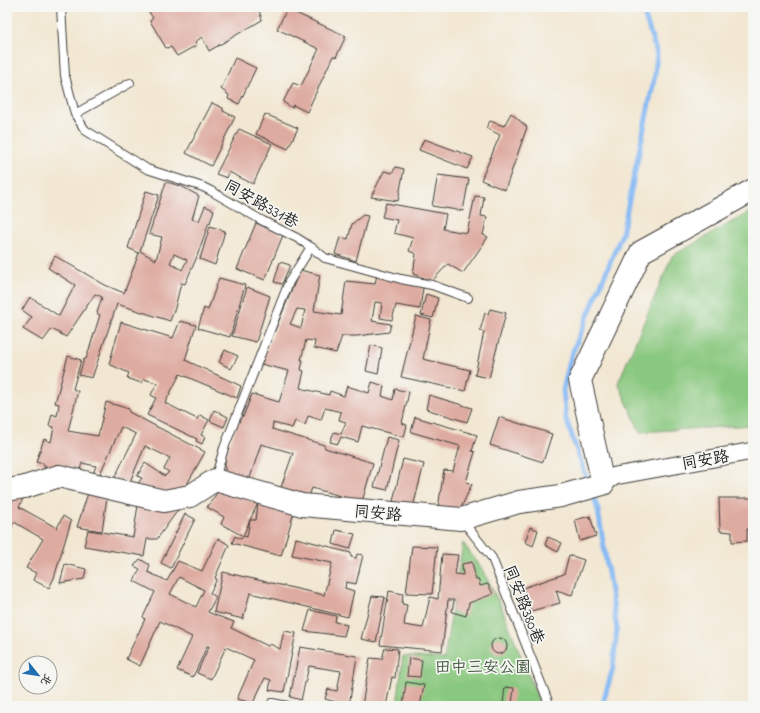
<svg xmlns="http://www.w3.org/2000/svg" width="760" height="713" font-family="'Indie Flower','LXGW WenKai TC',sans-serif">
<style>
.green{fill:#89c87f;stroke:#52724e}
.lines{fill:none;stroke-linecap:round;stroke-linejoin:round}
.stream{stroke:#86baf4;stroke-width:5}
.building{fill:#deaba0;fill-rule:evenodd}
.lane-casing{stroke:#3c3a37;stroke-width:10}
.street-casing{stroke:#3c3a37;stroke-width:19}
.secondary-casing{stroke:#3c3a37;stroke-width:24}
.lane{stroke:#fff;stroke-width:8}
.street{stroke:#fff;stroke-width:17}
.secondary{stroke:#fff;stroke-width:22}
.labels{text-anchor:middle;stroke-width:3.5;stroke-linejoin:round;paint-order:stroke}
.street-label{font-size:16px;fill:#1c1c1c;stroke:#f6f6f2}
.park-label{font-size:16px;fill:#42583f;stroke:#f6f6f2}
</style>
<rect width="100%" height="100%" fill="#f6f6f2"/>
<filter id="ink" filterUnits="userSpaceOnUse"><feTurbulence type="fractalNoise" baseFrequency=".025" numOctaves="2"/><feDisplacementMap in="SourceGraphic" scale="8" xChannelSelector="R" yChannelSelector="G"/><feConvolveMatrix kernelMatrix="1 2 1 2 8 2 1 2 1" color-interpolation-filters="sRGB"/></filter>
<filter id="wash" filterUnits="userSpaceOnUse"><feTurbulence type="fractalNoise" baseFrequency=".012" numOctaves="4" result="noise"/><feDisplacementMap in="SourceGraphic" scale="16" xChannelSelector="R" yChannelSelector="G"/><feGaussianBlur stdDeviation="0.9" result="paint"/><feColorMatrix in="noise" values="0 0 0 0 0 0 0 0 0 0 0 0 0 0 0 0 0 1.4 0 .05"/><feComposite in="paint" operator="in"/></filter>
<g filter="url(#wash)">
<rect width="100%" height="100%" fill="#f2e7d2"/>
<path class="green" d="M753,210V425L640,432L618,383L672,256Z
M463,543L481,567L501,606L541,706H397L403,656L444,659Z"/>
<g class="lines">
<path class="stream" d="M588,482L566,419L563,390L571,356L622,234L655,75L657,54L642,7
M592,492L598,510L617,629L613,668L602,706"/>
</g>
<g id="blocks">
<path class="building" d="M150,7H258L262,20L209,51L202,37L195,42L197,45L177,56L171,47L166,48L150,21L153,18L147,9Z
M287,9L346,36L336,57L333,56L307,112L293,105L292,108L283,102L293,83L301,86L319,49L277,29Z
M235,58L256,68L239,104L228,99L229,95L221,89Z
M212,103L223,108V111L235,117L211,166L186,153Z
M511,113L527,127L505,190L481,180L500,135L486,128L490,121L504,126Z
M265,114L298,128L288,149L256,134Z
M239,129L272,144L253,184L229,172L227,178L216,174Z
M424,139L473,157L467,169L419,150Z
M396,167L404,169L398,201L371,197L384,171L392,173Z
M438,175L469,179L463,211L432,206Z
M166,182L181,186L199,196L192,219L199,221L205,206L214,210L210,223L209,222L196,259L185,284L181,283L175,308L170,321L117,304L92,378L79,375L84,359H86L100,315L97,313L102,297L95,294L66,337L52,329L43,341L23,329L32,317L22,310L30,297L59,316L75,285L48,268L55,256L105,285L124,293L139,253L128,248L146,191L159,195L140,251L156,260L162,237L149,234ZM174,254L187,260L182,270L170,263Z
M475,196L484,197L481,216L487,217L483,235L488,237L463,273L448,264L432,281L413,274L416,254L409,251L413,238L394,233L397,220L382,217L386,203L446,214L443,229L467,233Z
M363,215L368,216L356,261L335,254L340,237L348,239L352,224Z
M256,223L283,235L265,280L237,269Z
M210,226L225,231L215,265L200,259Z
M280,262L290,265L282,284L274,282Z
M300,270L320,275L314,311L341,315L346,281L375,284L377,274L423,288L420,309L396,305L392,320L380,318L382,303L375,302L372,321L391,324L389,332L357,336H342L336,353L314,348L315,341L306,340L301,360H303L301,370L304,371L300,388L329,395L330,391L344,396L347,386L369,393L372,382L384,386L382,396L393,400L395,389L409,392L402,423L407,425L404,437L362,426L358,442L341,437L338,444L330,442L334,432L341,434L346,422L339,420L341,412L325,408L321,420L308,416L305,425L295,421L292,428L273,423L272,429L324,445L325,448L373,463L362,502L312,488L308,499L280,490L293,453L261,444L248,484L225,472V457L241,415L243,417L252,394L279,402L289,371L261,364ZM297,309L305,310L301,328L290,324Z
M219,278L245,285L230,337L198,328L204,308L208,310Z
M247,287L270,296L256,342L232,336Z
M426,294L438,298L433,318L421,315Z
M490,309L506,313L489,378L475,375L484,332L480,331L485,313L488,314Z
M416,316L431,320L423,359L470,370L465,391L401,377Z
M180,321L196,325L185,360L241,386L237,398L180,374L165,403L197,419L200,415L209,420L201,435L205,437L202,444L196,441L197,439L147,415L156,398L151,395L157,383L144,379L141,383L127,378L129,373L109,364L121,322L173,338Z
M371,345L382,348L378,374L366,371Z
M225,350L238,356L231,369L219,362Z
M68,356L81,360L73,389L78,391L68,431L98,436L106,402L129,409V412L205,452L181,495L136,486L142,478L137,476L145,463L165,476L169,472L164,469L170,458L145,446L129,484L114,479L136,434L121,427L99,476L93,474L96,466L82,463L80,470L56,464L55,468L44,467V464L36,462L44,439L51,442L54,427L49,426L52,414L57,416L59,404L55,403Z
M429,395L472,408L467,422L426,409Z
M214,410L228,417L224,427L210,421Z
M415,417L477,435L472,451L475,452L466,482L472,484L460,510L438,508L444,470L453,471L460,446L411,432Z
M499,417L552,434L543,462L490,445Z
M387,437L399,440L387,490L374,487Z
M403,459L424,464L413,507L393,501Z
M90,487L108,491L102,531L77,527Z
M220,489L258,503L250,520H256L258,503L295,509L281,556L232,543L235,536L241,539L243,536L247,537L250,520L243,536L221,524L224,517L207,507Z
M26,493L19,507L57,528L63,516L71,521L54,578L49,588L33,580L36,573L26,568L43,539L14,522L7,534V504L11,496Z
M719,498H753V529H747V541L732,542V532L720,531Z
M139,499L178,510L157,539H147L144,556L84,546L88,530L133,537Z
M185,514L195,519L171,568L161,563Z
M590,516L596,536L580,541L575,520Z
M530,527L538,530L533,546L525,542Z
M336,530L355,534L350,549L333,544Z
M548,537L562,543L558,552L545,545Z
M218,538L229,545L215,578L217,579L210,593L216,597L208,612L215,615L234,622L231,628L268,646L270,644L280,649L284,631L296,633L284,692L269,690L271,680L265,678L253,703L237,699L254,660L226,647L211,679L197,673L209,646H207L193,677L177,670L192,637L160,621L140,666L126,659L145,619L143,617L155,592L134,581L140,569L134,566L140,559L150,565L148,572L167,581L178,561L202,571ZM179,577L204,590L196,607L170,594Z
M296,538L331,547L335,549L351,553V557L356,558L357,554L363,555L356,584L346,582L345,588L354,591L348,617L250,593L243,619L214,612L223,572L324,595L332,563L292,555Z
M412,546L437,547L432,594L406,593Z
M442,554L458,555L455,574L463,575L462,564L472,562L476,580H479L480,586L488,584L493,594L469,603L466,616L452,612L454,600H448L442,651L380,645L389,591L403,594L402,604L407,605L404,625L423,628L430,597L438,599Z
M569,555L584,560L572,595L556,590L560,603L531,611L523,588L564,574Z
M65,564L86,569L84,579L60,583Z
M372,596L385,597L376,642L361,639Z
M310,610L336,616L335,622L347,625L344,636L304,631Z
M491 646a8 8 0 1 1 16 0a8 8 0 1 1-16 0Z
M300,647L357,656L349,706H335L336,702L325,699L328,689L337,691L341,671L309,666L301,700L290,697Z
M385,648L398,649L395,678L392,677L386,706H362L370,658L382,659Z
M409,658L422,660L420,677L407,676Z
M406,682L424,685L420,706H403Z
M505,687L514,688L512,704L503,703Z"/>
</g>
</g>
<g filter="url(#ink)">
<use href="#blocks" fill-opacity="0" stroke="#3c3a37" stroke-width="1"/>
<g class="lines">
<g class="lane-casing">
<path id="lane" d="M61,7L65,76L75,114L85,130L147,169L203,187L211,191L263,221L297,238L311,247L289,282L224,448L215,479
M75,114L130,83
M311,247L325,258L401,279L432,285L468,298
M462,520L492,558L550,706
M272,703L288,706"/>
</g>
<g class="street-casing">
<path id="street" d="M603,484L615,476L753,451"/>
</g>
<g class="secondary-casing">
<path id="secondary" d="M7,490L25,487L59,476L164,501L190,496L215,480L302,505L461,519L519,502L561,496L603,484L580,380L641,252L753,190"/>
</g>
<use href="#lane" class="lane"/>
<use href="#street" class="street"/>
<use href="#secondary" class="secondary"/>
</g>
</g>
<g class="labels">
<g class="street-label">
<text transform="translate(262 203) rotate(29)" y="6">同安路331巷</text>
<text transform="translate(705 459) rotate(-10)" y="6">同安路</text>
<text transform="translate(378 512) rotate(5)" y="6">同安路</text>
<text transform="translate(525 604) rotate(68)" y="6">同安路380巷</text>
</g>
<g class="park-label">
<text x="483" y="672">田中三安公園</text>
</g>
</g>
<rect width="760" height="713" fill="none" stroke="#f6f6f2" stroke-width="24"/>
<g transform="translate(38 675) rotate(120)"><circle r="19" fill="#f6f6f2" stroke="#9f9f9c"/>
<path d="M0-3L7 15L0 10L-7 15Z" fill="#1f6fb2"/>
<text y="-6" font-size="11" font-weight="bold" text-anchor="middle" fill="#1c1c1c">北</text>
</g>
</svg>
